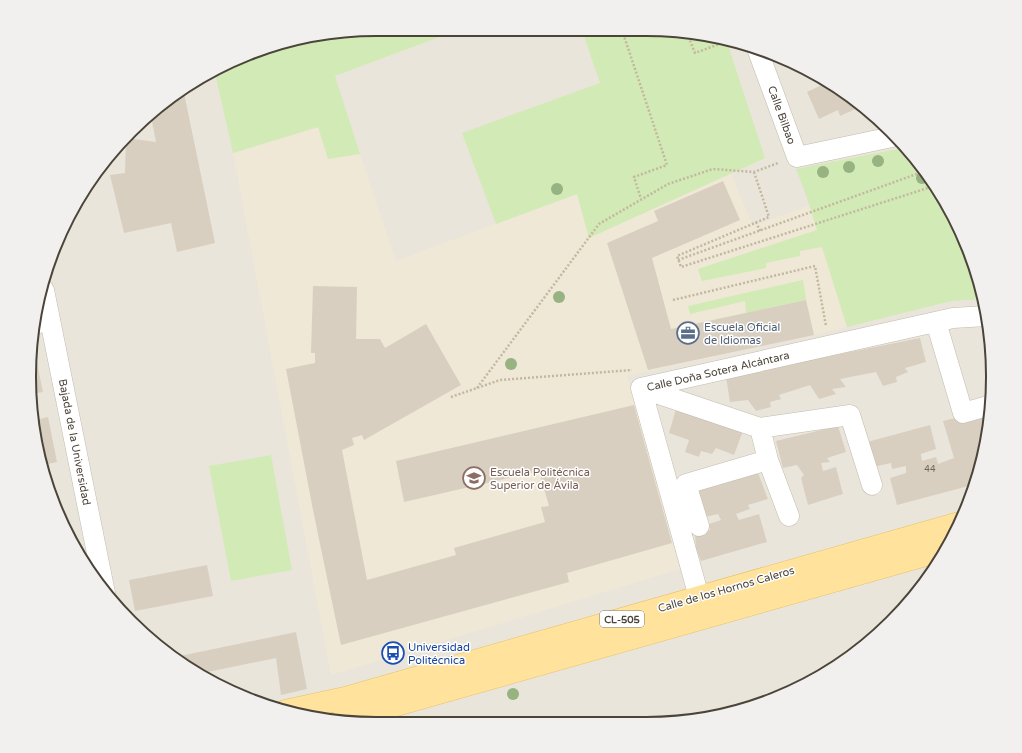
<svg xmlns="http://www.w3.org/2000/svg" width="1022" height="753" font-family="'Varela Round',sans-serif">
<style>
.residential{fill:#eae5da}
.education{fill:#efe8d6}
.green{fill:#d2eab5}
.building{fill:#d8cfc1}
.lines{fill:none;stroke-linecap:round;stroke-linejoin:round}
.lane-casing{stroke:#c2bbae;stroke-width:11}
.street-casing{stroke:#c2bbae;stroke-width:21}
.primary-casing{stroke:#e6c16a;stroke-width:23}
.path{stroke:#c4b79f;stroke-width:2.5;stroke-dasharray:2 2;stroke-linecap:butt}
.lane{stroke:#fff;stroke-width:10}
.street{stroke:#fff;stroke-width:20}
.primary{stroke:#ffe39c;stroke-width:22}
.tree{fill:#97b381}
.labels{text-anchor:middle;stroke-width:3;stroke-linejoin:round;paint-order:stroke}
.number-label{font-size:9px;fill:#6e675b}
.shield{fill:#fff;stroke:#817c74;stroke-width:1}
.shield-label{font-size:10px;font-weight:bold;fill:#4b4439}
.street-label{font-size:11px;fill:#4b4439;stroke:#fff}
.service-label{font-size:11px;fill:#4e5e75;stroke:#fff;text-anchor:start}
.education-label{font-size:11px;fill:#785e54;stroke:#fff;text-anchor:start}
.transit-label{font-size:11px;fill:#164399;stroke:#fff;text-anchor:start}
.rim{fill:none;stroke:#4b4439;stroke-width:2}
</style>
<rect width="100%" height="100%" fill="#f6f3ec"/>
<path class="residential" d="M376,29L668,30L735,41L838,87L921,165L957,223L981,286L992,354L990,422L975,488L947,550L907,605L857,652L779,697L691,721L354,723L286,712L203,678L148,638L101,588L55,509L32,422V331L65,223L115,148L184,87L286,41Z"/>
<path class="education" d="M319,127L328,158L360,154L396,261L577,194L590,237L731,174L753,226L813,204L847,327L627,376L680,569L331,675L233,153Z"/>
<path class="green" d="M376,29H461L335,76L360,154L328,159L318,127L233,153L215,73L286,41Z
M582,30H668L726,39L765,158L589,238L577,194L496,224L462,133L600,83Z
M903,148L921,165L957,223L981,286L983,299L951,301L847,327L822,247L800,251V256L766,263V268L702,281L698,269L817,230L806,195L796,169Z
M803,280L806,300L746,313L745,301L690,314L688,306Z
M271,455L292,570L231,581L209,466Z"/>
<path class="building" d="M826,83L829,88L834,86L838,87L863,111L860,112L858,108L840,116L838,110L819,119L807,92Z
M183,88L215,243L177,252L171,223L124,233L110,175L125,173L126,138L156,142L151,116Z
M723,181L740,220L652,258L671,329L806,300L814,335L648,370L607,243L658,221L654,211Z
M313,286L357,287L356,339H380L385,348L426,324L461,385L364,440L362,435L352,438L354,445L342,450L367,580L456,555L454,548L545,522L541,507L549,506L539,471L404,502L396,461L634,405L672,543L567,573L569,582L341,645L314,515L286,369L315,363V353H311Z
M920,338L926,362L905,368L908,372L896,377L897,382L883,386L876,372L840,379L846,387L832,389L836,394L819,399L810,385L779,395L781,399L770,402L771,407L756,411L748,400L730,402L726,377Z
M32,349H34L43,392L32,394Z
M676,409L743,431L734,455L716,448L712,454L701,451L699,457L685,452L689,440L669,433Z
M990,409V422L976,484L897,505L890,478L906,473V466L892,469L891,463L873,467L867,442L930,425L936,449L921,454L922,461L936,457L938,464L954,458L943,421Z
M48,417L57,462L44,465L32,421Z
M838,426L846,452L827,458L830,462L821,463L823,471L836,467L843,494L808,505L801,478L804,475L797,465L783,468L776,441Z
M758,473L768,499L748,505L750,509L736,514L739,520L759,514L767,542L701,561L696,548L695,535L710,530L709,524L721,520L718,514L701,518L695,490Z
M207,565L213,596L135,611L129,580Z
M296,632L307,689L281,695L276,658L198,674L175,657Z"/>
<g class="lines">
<g class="lane-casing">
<path id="lane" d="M32,330L51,325"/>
</g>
<g class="street-casing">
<path id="street" d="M758,51L797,157L892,137
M44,290L105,593
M936,322L963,413L991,405
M641,388L760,428L768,460L789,516
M760,428L850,415L872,485
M699,526L686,484L768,460
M699,597L641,388L953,318L986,316"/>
</g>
<g class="primary-casing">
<path id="primary" d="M285,711L345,698L959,523
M340,721L947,549"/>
</g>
<path class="path" d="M622,30L667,165L634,177L641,199
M687,33L695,53L730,40
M754,172L769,217L677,256L681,267L934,186
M756,222L760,231
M678,260L925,171
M673,300L815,266L826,326
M477,388L599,224L668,184L713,169L754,172L778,163
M451,397L500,380L632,370"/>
<use href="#lane" class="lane"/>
<use href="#street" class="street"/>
<use href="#primary" class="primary"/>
</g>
<g class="tree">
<circle cx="878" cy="161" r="6"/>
<circle cx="849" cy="167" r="6"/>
<circle cx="823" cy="172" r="6"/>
<circle cx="922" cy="178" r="6"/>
<circle cx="557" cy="189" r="6"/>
<circle cx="559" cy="297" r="6"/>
<circle cx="511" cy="364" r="6"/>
<circle cx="513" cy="694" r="6"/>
</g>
<defs>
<g id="office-ring" transform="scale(1.15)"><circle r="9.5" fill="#fff" stroke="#5c6f8a" stroke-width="1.5"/><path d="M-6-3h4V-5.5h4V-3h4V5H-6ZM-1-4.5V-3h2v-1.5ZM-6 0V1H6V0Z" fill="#5c6f8a"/></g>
<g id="university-ring" transform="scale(1.15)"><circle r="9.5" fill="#fff" stroke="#8d6e63" stroke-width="1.5"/><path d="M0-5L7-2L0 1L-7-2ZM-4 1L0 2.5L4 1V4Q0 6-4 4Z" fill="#8d6e63"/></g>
<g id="bus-ring" transform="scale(1.15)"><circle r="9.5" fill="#fff" stroke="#1a4fb4" stroke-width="1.5"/><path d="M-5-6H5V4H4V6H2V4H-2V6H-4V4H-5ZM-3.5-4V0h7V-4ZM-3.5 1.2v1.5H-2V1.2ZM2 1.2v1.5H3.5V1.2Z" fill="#1a4fb4"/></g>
</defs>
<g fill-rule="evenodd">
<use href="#office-ring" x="688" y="333"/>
<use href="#university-ring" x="474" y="478"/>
<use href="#bus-ring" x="393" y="653"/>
</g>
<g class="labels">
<g class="number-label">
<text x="930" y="472">44</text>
</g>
<rect class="shield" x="600" y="611" width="44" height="16" rx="3"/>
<g class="shield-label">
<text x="622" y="623">CL-505</text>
</g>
<g class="street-label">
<text transform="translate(782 115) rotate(70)" y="4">Calle Bilbao</text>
<text transform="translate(718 371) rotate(-13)" y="4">Calle Doña Sotera Alcántara</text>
<text transform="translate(75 442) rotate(79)" y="4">Bajada de la Universidad</text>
<text transform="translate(726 589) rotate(-16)" y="4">Calle de los Hornos Caleros</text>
</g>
<g class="service-label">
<text x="704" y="331">Escuela Oficial<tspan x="704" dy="13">de Idiomas</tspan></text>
</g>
<g class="education-label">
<text x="490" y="476">Escuela Politécnica<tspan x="490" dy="13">Superior de Ávila</tspan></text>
</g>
<g class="transit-label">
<text x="408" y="651">Universidad<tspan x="408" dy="13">Politécnica</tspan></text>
</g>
</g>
<path d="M0 0H1022V753H0ZM376 36H646A340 340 0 0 1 986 376V377A340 340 0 0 1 646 717H376A340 340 0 0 1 36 377V376A340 340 0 0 1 376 36Z" fill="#f1f0ef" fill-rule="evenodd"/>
<path class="rim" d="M376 36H646A340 340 0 0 1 986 376V377A340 340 0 0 1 646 717H376A340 340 0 0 1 36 377V376A340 340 0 0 1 376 36Z"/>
</svg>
